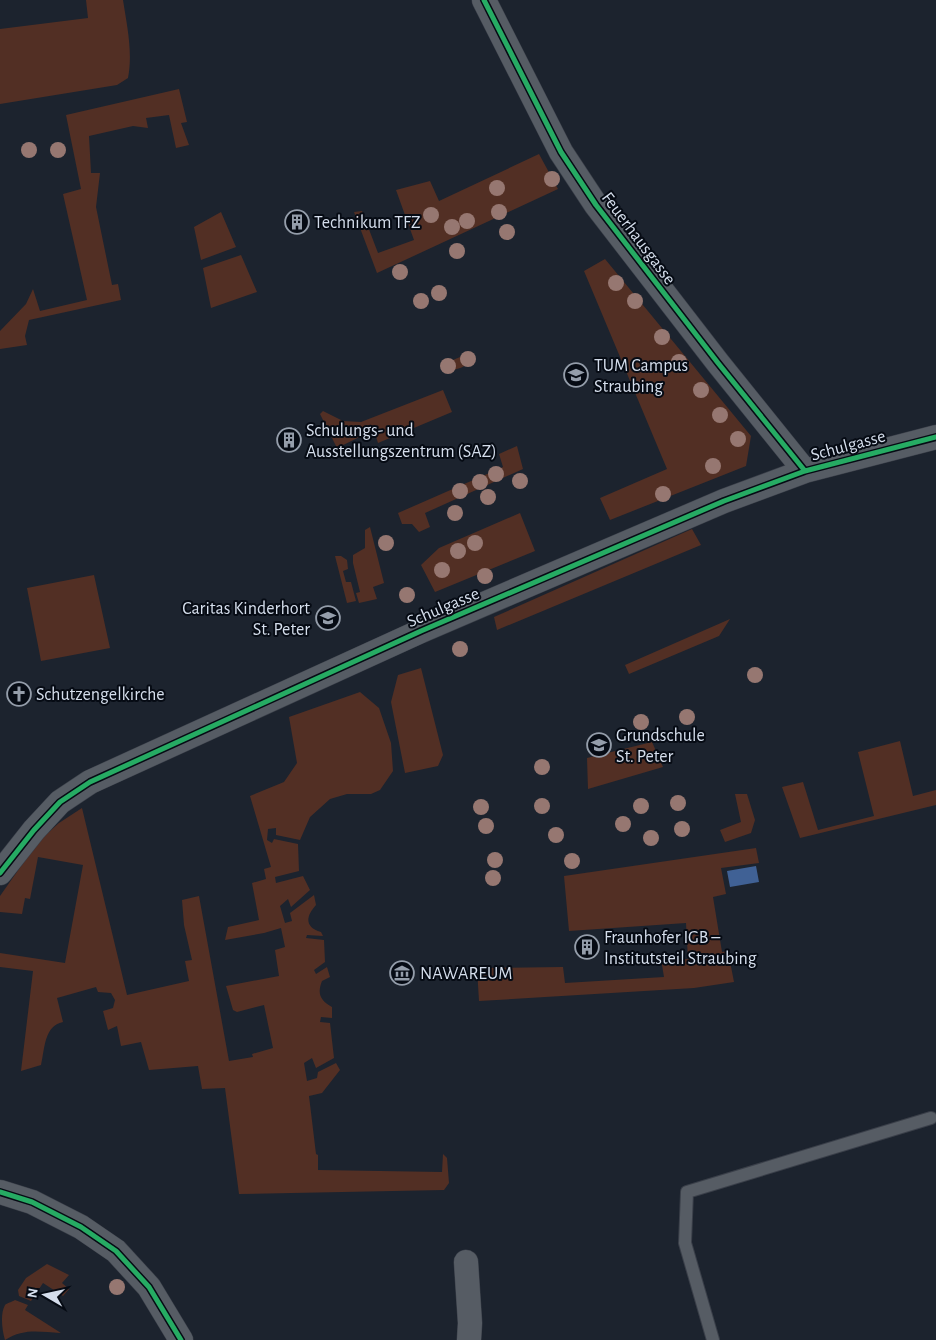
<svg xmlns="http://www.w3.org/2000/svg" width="936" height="1340" font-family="'Alegreya Sans',sans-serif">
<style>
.green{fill:#522f24}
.water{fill:#406195}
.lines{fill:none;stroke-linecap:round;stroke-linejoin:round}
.service-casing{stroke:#3a3f49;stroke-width:14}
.minor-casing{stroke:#3a3f49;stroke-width:25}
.service{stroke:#565c64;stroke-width:12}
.minor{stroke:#565c64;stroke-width:24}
.cycleway-casing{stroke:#060b14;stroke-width:8}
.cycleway{stroke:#26ab63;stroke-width:5}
.tree{fill:#967771}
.labels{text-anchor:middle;stroke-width:4;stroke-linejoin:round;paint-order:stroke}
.poi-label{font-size:18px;fill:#d5deec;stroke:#060b14;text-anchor:start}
.street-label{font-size:18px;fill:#d5deec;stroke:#060b14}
</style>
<rect width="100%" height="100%" fill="#1c232e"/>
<path class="green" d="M86,0H123C127,26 133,52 128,78L117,85L0,104V29L88,18Z
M179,89L187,122L181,123L189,145L176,148L169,115L146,118L148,128L133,126L89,136L91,173H100L96,207L112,285L118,284L121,300L29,320L25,336L27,345L0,349V331L26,304L33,289L40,311L87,300L63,194L81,189L66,115Z
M539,154L558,189L377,273L354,212L362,211L378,253L414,240L396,190L430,181L439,201Z
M221,212L236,247L201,260L194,227Z
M241,255L257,292L211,308L203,268Z
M605,259L751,436L746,466L610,520L600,498L667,469L584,271Z
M472,352L474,359C469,366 454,371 445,371L441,365Z
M443,390L452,412L378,443L374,430L337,448L320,414L323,411L343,421L361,422Z
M517,446L523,469L425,513L430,527L419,532L412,524H402L398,513L503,467L499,454Z
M520,513L535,551L435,592L421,565L439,548Z
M370,527L384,583L373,587L377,599L359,603L356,593L360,592L353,563V555L365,548V530Z
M692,529L701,545L497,630L494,617Z
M335,556H341L347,560L348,569L343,571L346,582H351L356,601L347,603Z
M94,575L110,648L41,661L27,588Z
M730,619L719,636L629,674L625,665Z
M421,668L443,755L438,766L405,773L391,702L398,675Z
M360,692L379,708L391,743L393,771L380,790L371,794H347L330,799L310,817L300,840L276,835V828L268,829L267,840L272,843L274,839L298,844L299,871L275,877L276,883L303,876L310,890L291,907L288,899L280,906L285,923L292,921L290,913L314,895L316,905C306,916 304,927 321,932L323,936L307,935L306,938L324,940L325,962L314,970L316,974L327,967L330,977L322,981C317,994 320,1000 332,1007V1018L321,1017L320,1022L330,1023L334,1058L316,1068L312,1058L304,1063L307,1081L317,1078L318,1072L336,1063L340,1070L322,1093L309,1096L316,1154L318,1155V1170L442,1172L443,1154L447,1158L449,1183L444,1190L239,1194L225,1088L202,1089L198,1066L149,1070L141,1042L121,1046L117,1026L108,1030L103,1011L113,1008L115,1000L111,993L98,992L96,987L57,998L63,1022C44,1026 45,1048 41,1065L21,1071L33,971L0,967V953L65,963L83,865L38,857L30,899L25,898L22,914L0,912V896L38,842L59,823L82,808L127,995L189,981L185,961L192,960L184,925L182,900L199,896L229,1061L253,1057L252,1054L273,1048L264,1005L237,1012L233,1010L226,986L279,976L275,950L285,947L281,928L264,933L225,940L228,927L259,920L252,883L266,879L264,869L271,867L250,796L284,782L297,763L289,717Z
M900,741L913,796L936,790V805L800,838L782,787L803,782L818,830L874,816L858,752Z
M652,742L663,767L588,789L587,758Z
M735,794H747L755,820L751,833L725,842L720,830L741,822Z
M756,848L759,863L721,868L726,894L713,897L722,952L728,951L734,982L694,988L479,1001L477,968L563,967L565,983L664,977L661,959H688L686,923L569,931L564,876Z
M47,1264L69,1275L62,1283L69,1289L63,1296L43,1283L31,1301L19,1296L18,1290L26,1278Z
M15,1300L28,1305L25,1310L61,1333C39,1332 24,1328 5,1340C2,1330 0,1314 5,1305C7,1303 12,1302 15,1300Z"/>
<path class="water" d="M756,866L759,882L730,887L727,871Z"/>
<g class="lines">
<g class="service-casing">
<path id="service" d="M713,1340L685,1243L687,1192L931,1118"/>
</g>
<g class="minor-casing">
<path id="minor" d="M484,0L561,152L596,205L718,363L805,471
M0,873L34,830L60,802L90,782L421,631L724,501L805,471L936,437
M0,1192L32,1202L81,1227L116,1251L149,1287L181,1340
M466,1262L470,1323L469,1340"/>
</g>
<use href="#service" class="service"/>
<use href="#minor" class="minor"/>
<g class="cycleway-casing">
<path id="cycleway" d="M484,0L561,152L596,205L718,363L805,471
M0,873L34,830L60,802L90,782L421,631L724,501L805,471L936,437
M0,1192L32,1202L81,1227L116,1251L149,1287L181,1340"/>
</g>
<use href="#cycleway" class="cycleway"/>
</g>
<g class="tree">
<circle cx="29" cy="150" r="8"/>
<circle cx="58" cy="150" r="8"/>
<circle cx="552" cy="179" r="8"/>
<circle cx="497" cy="188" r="8"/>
<circle cx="499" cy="212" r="8"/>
<circle cx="431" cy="215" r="8"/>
<circle cx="467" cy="221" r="8"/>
<circle cx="452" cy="227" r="8"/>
<circle cx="507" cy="232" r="8"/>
<circle cx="457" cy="251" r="8"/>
<circle cx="400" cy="272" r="8"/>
<circle cx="616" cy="283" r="8"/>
<circle cx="439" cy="293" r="8"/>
<circle cx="421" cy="301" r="8"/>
<circle cx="635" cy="301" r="8"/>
<circle cx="662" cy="337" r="8"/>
<circle cx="468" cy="359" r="8"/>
<circle cx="679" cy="362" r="8"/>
<circle cx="448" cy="366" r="8"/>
<circle cx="701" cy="390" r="8"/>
<circle cx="720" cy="415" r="8"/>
<circle cx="738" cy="439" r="8"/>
<circle cx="713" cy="466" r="8"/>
<circle cx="496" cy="474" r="8"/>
<circle cx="520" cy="481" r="8"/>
<circle cx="480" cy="482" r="8"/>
<circle cx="460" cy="491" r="8"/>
<circle cx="663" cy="494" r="8"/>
<circle cx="488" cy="497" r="8"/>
<circle cx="455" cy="513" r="8"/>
<circle cx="386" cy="543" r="8"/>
<circle cx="475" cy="543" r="8"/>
<circle cx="458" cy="551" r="8"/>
<circle cx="442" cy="570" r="8"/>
<circle cx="485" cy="576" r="8"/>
<circle cx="407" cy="595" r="8"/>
<circle cx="460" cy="649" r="8"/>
<circle cx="755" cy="675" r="8"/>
<circle cx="687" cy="717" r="8"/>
<circle cx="641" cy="722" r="8"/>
<circle cx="542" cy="767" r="8"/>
<circle cx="678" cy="803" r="8"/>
<circle cx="542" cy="806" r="8"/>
<circle cx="641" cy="806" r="8"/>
<circle cx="481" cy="807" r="8"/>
<circle cx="623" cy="824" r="8"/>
<circle cx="486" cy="826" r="8"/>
<circle cx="682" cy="829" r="8"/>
<circle cx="556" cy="835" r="8"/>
<circle cx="651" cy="838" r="8"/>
<circle cx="495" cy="860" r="8"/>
<circle cx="572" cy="861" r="8"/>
<circle cx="493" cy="878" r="8"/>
<circle cx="117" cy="1287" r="8"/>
</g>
<defs>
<g id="building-ring" transform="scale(1.25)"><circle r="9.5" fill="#060b14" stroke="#949daa" stroke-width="1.5"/><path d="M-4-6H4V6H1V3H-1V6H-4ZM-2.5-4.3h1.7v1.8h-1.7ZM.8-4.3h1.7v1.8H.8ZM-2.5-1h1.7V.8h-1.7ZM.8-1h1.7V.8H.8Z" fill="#949daa"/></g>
<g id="university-ring" transform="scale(1.25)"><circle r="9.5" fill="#060b14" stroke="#949daa" stroke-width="1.5"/><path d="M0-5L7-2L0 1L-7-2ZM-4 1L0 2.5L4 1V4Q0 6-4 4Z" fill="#949daa"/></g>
<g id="school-ring" transform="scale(1.25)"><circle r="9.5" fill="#060b14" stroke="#949daa" stroke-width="1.5"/><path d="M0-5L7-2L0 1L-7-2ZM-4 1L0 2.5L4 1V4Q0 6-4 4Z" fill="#949daa"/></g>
<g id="church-ring" transform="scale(1.25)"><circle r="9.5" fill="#060b14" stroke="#949daa" stroke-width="1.5"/><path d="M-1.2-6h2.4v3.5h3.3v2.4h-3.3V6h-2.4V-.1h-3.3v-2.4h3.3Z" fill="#949daa"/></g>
<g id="museum-ring" transform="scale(1.25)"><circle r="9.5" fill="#060b14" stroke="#949daa" stroke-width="1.5"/><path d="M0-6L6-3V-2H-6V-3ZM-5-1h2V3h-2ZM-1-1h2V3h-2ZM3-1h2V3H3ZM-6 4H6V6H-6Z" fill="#949daa"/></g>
</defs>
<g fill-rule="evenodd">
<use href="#building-ring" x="297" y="222"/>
<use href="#university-ring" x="576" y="375"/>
<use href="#building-ring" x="289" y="440"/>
<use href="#school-ring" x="328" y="618"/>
<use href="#church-ring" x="19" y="694"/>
<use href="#school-ring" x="599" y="745"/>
<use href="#building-ring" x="587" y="947"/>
<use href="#museum-ring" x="402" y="973"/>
</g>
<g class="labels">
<g class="poi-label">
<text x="314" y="228">Technikum TFZ</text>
<text x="594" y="371">TUM Campus<tspan x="594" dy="21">Straubing</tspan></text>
<text x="306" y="436">Schulungs- und<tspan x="306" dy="21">Ausstellungszentrum (SAZ)</tspan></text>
<text x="310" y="614" text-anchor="end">Caritas Kinderhort<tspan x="310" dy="21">St. Peter</tspan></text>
<text x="36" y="700">Schutzengelkirche</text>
<text x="616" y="741">Grundschule<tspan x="616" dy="21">St. Peter</tspan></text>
<text x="604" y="943">Fraunhofer IGB –<tspan x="604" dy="21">Institutsteil Straubing</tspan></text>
<text x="420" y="979">NAWAREUM</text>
</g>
<g class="street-label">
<text transform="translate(639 238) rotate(53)" y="6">Feuerhausgasse</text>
<text transform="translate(848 445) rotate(-15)" y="6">Schulgasse</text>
<text transform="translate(443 607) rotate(-23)" y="6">Schulgasse</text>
</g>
</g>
<g transform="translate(45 1295) rotate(279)" stroke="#060b14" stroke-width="4" paint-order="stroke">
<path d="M0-4L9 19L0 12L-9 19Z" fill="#d5deec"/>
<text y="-8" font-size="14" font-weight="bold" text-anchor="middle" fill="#d5deec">N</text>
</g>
</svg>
